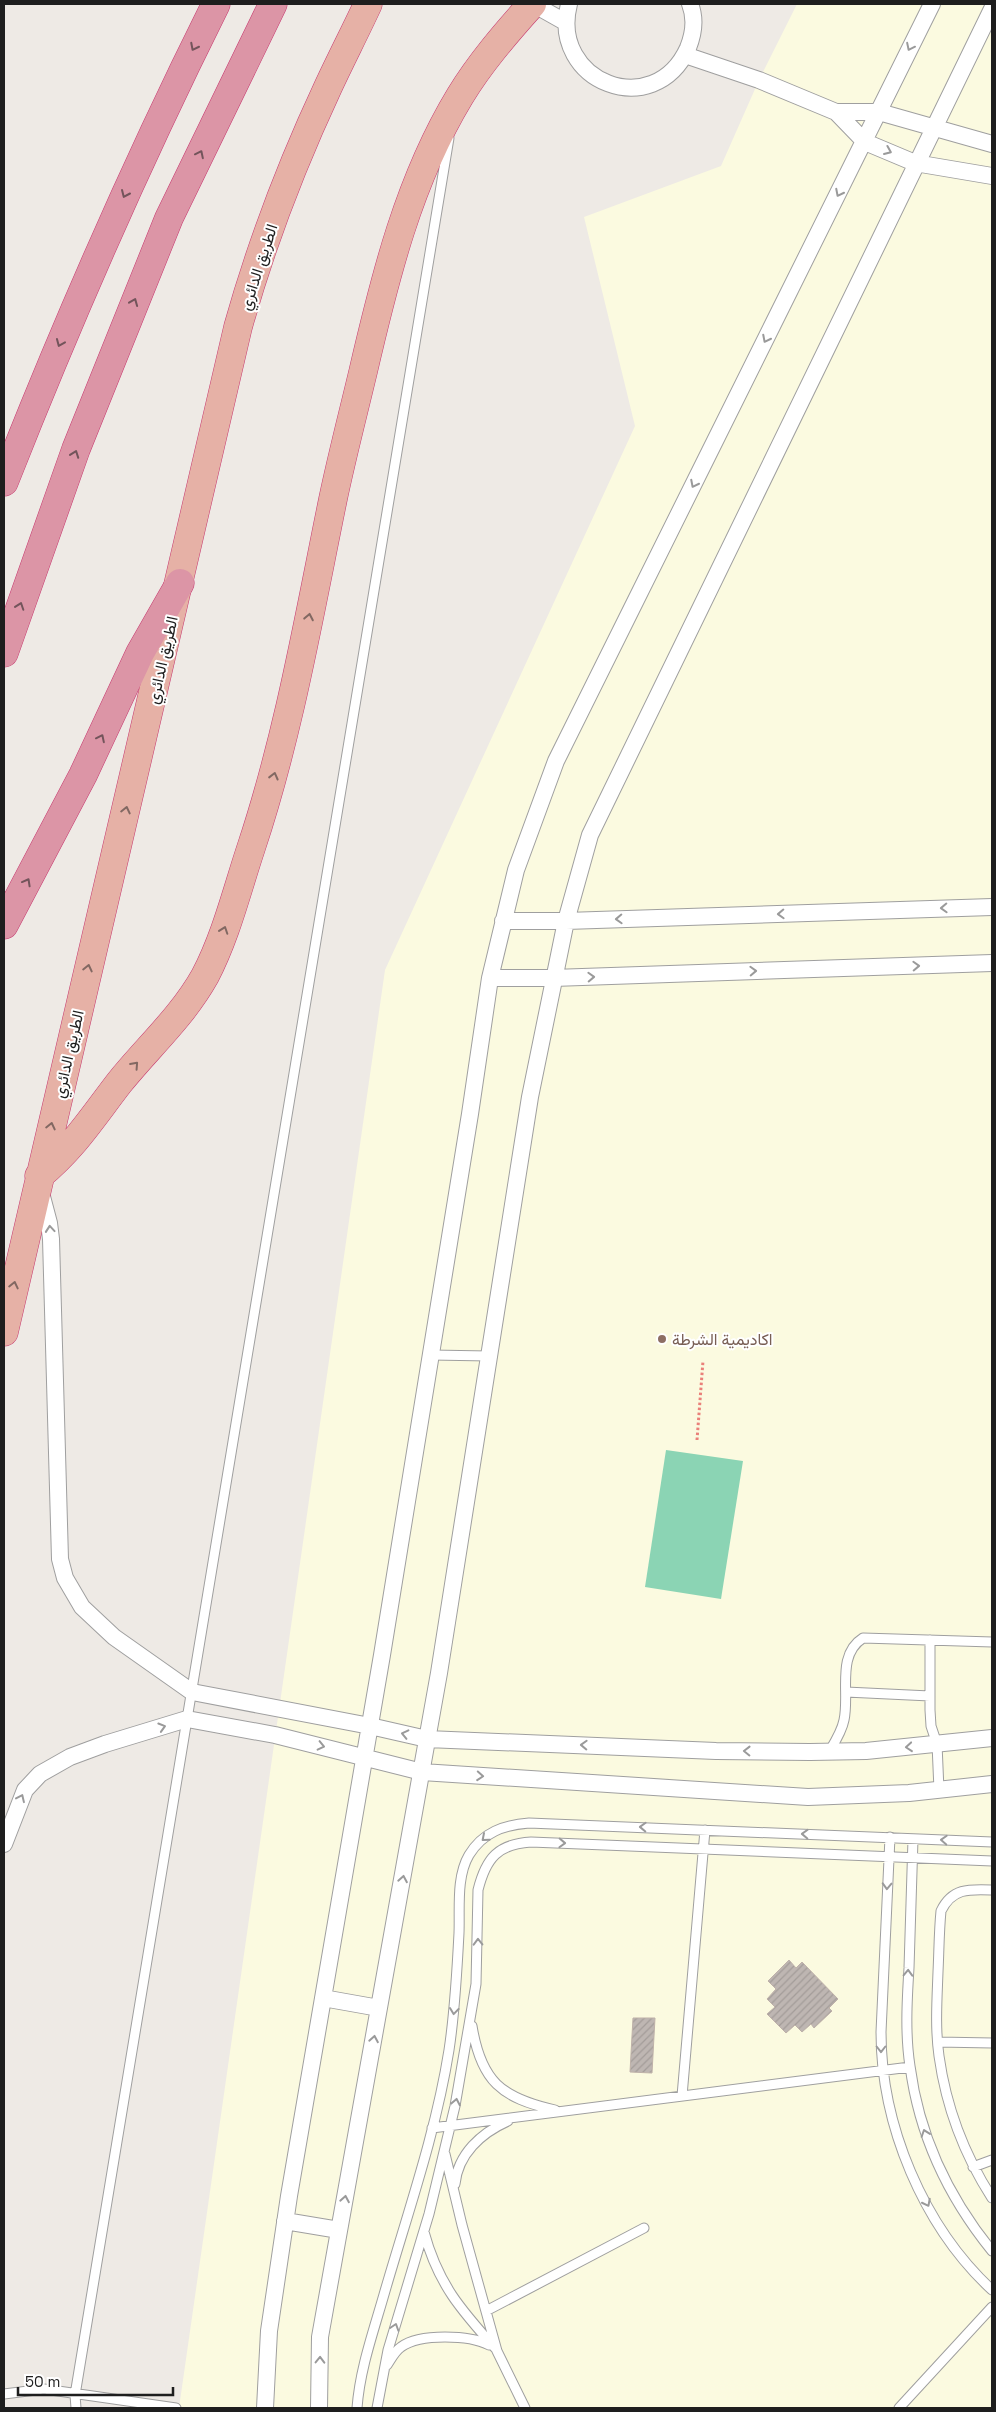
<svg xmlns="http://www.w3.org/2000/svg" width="996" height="2412" font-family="'Space Grotesk',Vazirmatn,sans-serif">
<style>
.education{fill:#fbfae0}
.pitch{fill:#8bd4b4}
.building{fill:url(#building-hatch);stroke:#beb1a9}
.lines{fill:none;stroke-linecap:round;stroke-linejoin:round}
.service-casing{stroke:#9f9f9f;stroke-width:11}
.minor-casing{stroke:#9f9f9f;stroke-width:18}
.trunk-casing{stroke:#c6386f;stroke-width:29}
.motorway-casing{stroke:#c6386f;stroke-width:29}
.path{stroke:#ea807a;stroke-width:3;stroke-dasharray:2.5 2.5;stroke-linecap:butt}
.service{stroke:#fff;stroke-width:9}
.minor{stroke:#fff;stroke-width:16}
.trunk{stroke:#e6b1a6;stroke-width:28}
.motorway{stroke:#dc95a6;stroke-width:28}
.oneway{stroke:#73545b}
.oneway2{stroke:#9a9a9a}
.oneway3{stroke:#826862}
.education-dot{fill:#8d6e63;stroke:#fff;stroke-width:2}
.labels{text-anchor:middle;stroke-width:4;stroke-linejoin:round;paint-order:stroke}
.street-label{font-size:16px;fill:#1e1e1e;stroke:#fff}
.education-label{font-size:16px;fill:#785e54;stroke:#fff;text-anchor:start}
</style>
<defs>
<pattern id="building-hatch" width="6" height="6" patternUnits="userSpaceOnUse" patternTransform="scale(1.25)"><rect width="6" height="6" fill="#beb6b2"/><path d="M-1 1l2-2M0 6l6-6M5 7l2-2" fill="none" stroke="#a39c99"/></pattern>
</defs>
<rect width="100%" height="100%" fill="#eeeae5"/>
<path class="education" d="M797,4H992V2408H179L385,970L635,426L584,217L721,166L759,80Z"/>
<path class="pitch" d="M666,1450L743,1461L721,1599L645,1587Z"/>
<path class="building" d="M789,1960L796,1968L802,1962L838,1999L829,2008L832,2011L814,2028L811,2024L802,2032L795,2025L786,2033L767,2014L775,2007L767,1999L776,1989L768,1981Z
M633,2018H655L652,2073L630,2072Z"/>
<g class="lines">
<g class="service-casing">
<path id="service" d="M431,1355L489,1356
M930,1640V1710L931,1726L937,1744L939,1790
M846,1692L930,1696
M829,1752C835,1742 842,1731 844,1720C850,1693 836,1655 863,1638L992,1642
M890,1837L881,2032C881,2125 923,2226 992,2290
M913,1839C912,1882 910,1925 909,1968C907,2000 905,2034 910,2066C919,2135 949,2198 992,2251
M992,1890C969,1889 952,1888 941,1911C939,1931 939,1952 938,1972C937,2000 935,2028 939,2056C946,2106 965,2156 992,2198
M472,2026C481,2081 501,2098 555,2110
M938,2042L992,2043
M682,2096L705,1830
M432,2128L910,2067
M445,2154L462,2225L497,2351L525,2408
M973,2167L992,2160
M455,2184C458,2154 481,2133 508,2121
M424,2232C438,2284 461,2310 496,2349
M486,2311L644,2228
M387,2365C391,2359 395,2351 401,2347C420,2333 470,2335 489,2345
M4,2394L44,2389L176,2408
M76,2408L75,2395L449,138
M357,2408C360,2368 374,2330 385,2291C408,2212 436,2132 449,2050C455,2011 457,1972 459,1933C460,1909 456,1877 469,1855C483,1832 504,1825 529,1823L992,1842
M377,2408L388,2350L429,2214L455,2106L476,1984L478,1890C486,1858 498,1844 531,1842L992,1861
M899,2408L992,2307"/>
</g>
<g class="minor-casing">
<path id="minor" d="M533,4L565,22
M569,4C549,82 654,123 688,48C694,33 696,19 690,4
M685,55L759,80L836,112H879L992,144
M836,112L865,142L915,163L992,176
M503,921H566L992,907
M490,978H553L992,963
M40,1189L49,1223L51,1239L60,1559L65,1578L82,1607L114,1637L192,1692L370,1726L427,1739L716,1751L810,1752L866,1751L992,1738
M4,1844L25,1790L40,1774L70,1757L105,1744L187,1719L275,1735L422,1772L808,1797L909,1793L992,1784
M323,1998L379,2008
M285,2221L339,2230
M265,2408L269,2331L289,2196L382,1655L470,1114L490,978L516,870L556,761L932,4
M319,2408L320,2337L439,1673L530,1097L566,921L590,835L992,9"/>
</g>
<g class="trunk-casing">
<path id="trunk" d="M39,1176C74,1147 92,1118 119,1083C148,1047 182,1017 205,976C226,936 237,890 251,848C289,734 309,616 333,499C342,456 353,414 363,372C385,277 409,180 460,96C480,63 506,33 532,4
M4,1332L238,327C261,245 292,164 328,87C341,59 355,32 368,4"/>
</g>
<g class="motorway-casing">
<path id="motorway" d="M4,482C68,320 138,160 216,4
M4,653L76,449L169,218L273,4
M4,925L83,775L140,653L180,583"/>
</g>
<path class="path" d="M697,1440L703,1361"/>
<use href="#service" class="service"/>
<use href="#minor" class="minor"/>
<use href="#trunk" class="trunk"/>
<use href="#motorway" class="motorway"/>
</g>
<defs><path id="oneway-chevron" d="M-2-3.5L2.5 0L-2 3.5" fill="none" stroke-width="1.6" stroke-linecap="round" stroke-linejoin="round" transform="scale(1.25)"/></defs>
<g class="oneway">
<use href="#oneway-chevron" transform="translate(194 47) rotate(117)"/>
<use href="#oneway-chevron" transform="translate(200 154) rotate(-64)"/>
<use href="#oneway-chevron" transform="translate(125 194) rotate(114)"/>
<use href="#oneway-chevron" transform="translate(134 302) rotate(-68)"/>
<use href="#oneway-chevron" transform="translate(60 343) rotate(113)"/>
<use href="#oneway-chevron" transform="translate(75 454) rotate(-70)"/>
<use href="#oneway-chevron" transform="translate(20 606) rotate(-71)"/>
<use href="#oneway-chevron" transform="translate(101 738) rotate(-64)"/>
<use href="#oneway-chevron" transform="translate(27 882) rotate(-61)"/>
</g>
<g class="oneway2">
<use href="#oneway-chevron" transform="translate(910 47) rotate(116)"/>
<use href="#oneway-chevron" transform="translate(888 151) rotate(23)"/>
<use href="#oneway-chevron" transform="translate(839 193) rotate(117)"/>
<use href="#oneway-chevron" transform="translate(766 339) rotate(117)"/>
<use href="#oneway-chevron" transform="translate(694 484) rotate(117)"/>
<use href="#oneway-chevron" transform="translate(944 908) rotate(178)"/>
<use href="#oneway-chevron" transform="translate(781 914) rotate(178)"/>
<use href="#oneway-chevron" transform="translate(619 919) rotate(178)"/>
<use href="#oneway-chevron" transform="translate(916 966) rotate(-2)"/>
<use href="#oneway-chevron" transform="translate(753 971) rotate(-2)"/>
<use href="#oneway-chevron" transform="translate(591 977) rotate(-2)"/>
<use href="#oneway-chevron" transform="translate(50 1229) rotate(-95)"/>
<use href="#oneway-chevron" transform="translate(162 1727) rotate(-17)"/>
<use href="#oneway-chevron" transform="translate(405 1734) rotate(-167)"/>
<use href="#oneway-chevron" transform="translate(584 1745) rotate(-178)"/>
<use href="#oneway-chevron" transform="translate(321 1746) rotate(13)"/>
<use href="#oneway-chevron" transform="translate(909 1747) rotate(175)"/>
<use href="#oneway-chevron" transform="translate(747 1751) rotate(-179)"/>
<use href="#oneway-chevron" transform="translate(480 1776) rotate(4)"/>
<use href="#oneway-chevron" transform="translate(21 1798) rotate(-65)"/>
<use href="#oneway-chevron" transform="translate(643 1827) rotate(-178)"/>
<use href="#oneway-chevron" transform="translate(805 1834) rotate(-178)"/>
<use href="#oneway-chevron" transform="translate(485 1838) rotate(139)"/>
<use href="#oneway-chevron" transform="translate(944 1840) rotate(-177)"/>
<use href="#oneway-chevron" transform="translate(562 1843) rotate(2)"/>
<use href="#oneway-chevron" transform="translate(403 1879) rotate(-80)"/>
<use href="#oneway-chevron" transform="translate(887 1886) rotate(92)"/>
<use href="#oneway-chevron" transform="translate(478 1942) rotate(-91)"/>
<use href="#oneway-chevron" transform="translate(908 1973) rotate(-88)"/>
<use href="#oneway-chevron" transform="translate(454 2011) rotate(97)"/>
<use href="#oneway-chevron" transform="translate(374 2039) rotate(-80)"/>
<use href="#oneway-chevron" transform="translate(881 2049) rotate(90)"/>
<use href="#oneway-chevron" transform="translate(456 2102) rotate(-79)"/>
<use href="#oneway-chevron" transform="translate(925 2133) rotate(-109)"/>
<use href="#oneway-chevron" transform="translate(345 2199) rotate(-80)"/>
<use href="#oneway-chevron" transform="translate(927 2203) rotate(63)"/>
<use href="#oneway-chevron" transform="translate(395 2327) rotate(-72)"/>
<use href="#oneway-chevron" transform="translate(320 2360) rotate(-89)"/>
</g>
<g class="oneway3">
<use href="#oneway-chevron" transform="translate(309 617) rotate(-79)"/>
<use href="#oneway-chevron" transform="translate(274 776) rotate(-76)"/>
<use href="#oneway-chevron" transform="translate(126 810) rotate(-77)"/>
<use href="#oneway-chevron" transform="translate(224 930) rotate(-71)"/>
<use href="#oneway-chevron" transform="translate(88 968) rotate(-77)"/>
<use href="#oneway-chevron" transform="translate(135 1065) rotate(-48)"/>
<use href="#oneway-chevron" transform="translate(51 1126) rotate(-77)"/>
<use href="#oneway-chevron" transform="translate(14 1285) rotate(-77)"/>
</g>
<circle class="education-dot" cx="662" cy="1339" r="5"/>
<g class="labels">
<g class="street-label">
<text transform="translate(258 267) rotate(-72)" y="6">الطريق الدائري</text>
<text transform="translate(162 660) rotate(-77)" y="6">الطريق الدائري</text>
<text transform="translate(68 1054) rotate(-77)" y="6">الطريق الدائري</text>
</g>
<g class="education-label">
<text x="672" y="1345">اكاديمية الشرطة</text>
</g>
</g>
<rect width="996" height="2412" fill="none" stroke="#1e1e1e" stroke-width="10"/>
<path d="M18 2387v8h155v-8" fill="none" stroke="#1e1e1e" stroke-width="2.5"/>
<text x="25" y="2387" font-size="15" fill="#1e1e1e" stroke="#ffffff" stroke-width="4" paint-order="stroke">50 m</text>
</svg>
